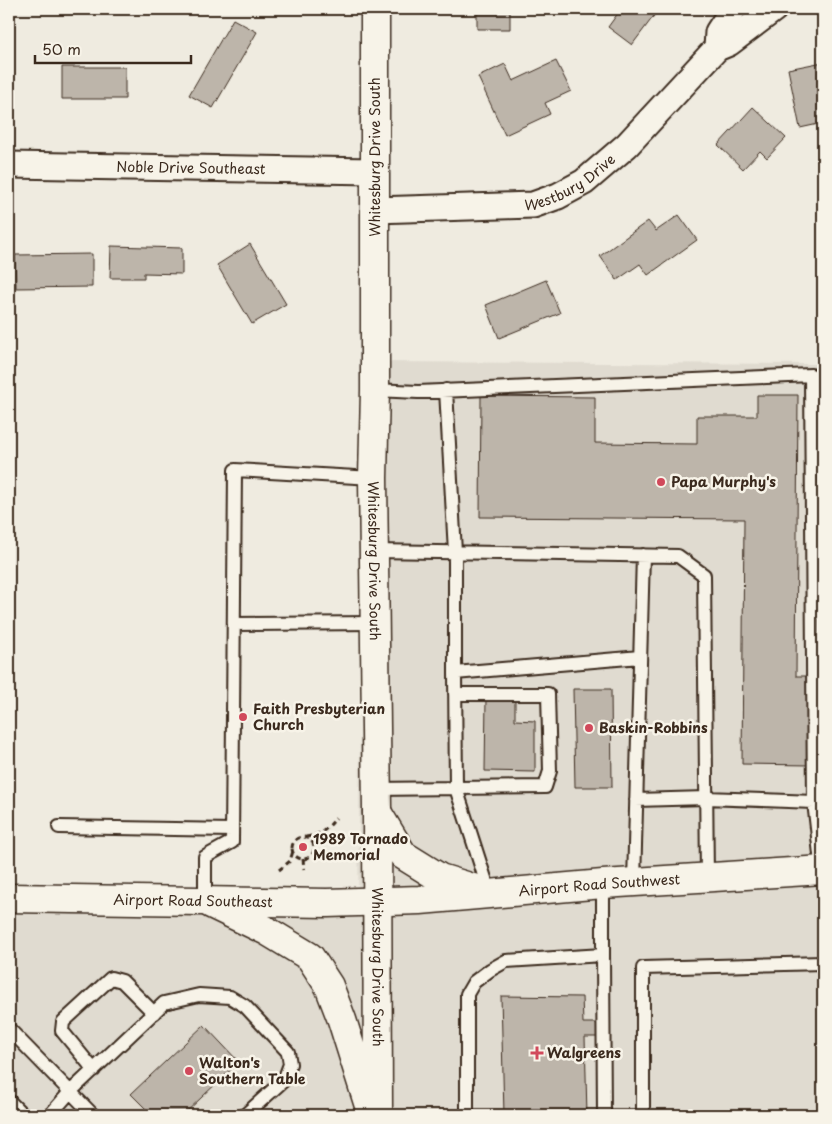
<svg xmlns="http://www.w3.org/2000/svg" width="832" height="1124" font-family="'Playpen Sans',sans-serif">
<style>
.built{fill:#e0dbd0}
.building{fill:#bdb5aa;stroke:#3b2a1e}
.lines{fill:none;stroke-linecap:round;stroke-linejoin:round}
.service-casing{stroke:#3b2a1e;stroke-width:16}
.minor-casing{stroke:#3b2a1e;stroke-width:29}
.secondary-casing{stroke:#3b2a1e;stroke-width:31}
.path{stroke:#3b2a1e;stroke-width:3;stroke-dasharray:5 4;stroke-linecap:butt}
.service{stroke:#f7f3e8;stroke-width:12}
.minor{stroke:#f7f3e8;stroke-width:25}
.secondary{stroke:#f7f3e8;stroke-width:28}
.poi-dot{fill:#d1495b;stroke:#f7f3e8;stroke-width:2}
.labels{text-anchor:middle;stroke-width:5;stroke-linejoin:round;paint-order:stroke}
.street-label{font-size:14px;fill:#3b2a1e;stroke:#f7f3e8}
.poi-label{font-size:14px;font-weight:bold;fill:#3b2a1e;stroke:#f7f3e8;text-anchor:start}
</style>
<rect width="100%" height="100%" fill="#efebe0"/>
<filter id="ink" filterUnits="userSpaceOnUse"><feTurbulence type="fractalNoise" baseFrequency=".02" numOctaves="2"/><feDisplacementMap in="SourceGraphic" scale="10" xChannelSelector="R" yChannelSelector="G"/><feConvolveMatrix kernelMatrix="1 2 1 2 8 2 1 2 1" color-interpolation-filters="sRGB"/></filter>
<g filter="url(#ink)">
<path class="built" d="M364,362L823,364V1115H9V901L358,912Z"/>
<path class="building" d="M477,9H510V29H477Z
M621,9H659L632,45L608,27Z
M233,19L257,32L213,108L189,95Z
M9,53H12V83H9Z
M556,61L571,91L545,103L550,114L505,135L478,77L505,64L513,81Z
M823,62V123L800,128L788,69Z
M62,67H125V99H62Z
M753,107L786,138L767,158L760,151L743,169L718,145Z
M679,215L697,240L648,275L640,264L617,280L600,256L648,221L656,231Z
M250,244L286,304L252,324L217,265Z
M111,246L182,248V274L144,273V278H110Z
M92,254V287L16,288L15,255Z
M546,280L560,313L499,338L486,305Z
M757,395H798L796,676H810V765L742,764L744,519L480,517L481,396L595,397V443L697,444V416H757Z
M573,689H611L612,787H575Z
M486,698H515V720L535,721V772L485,771Z
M501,996L582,997L583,1023H601L602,1037H585L587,1115H504Z
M204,1025L239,1062L183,1115H152L131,1094Z"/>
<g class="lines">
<g class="service-casing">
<path id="service" d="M375,390L418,392L811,375L814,802L822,872
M446,390L455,552V673L640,657
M374,551L678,556L704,575L707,877
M234,624L376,623
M455,673L456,788L490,894
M376,789L545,787L550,771L548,694H455
M636,800L706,798L814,802
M59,827L232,830
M634,882L643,555
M205,901V857L232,842L235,470L373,478
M603,955L604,1115
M9,1029L93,1115
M94,1070L62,1031L63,1022L111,978L122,981L154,1013
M9,1101L23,1115
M50,1115L70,1092L164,1003L199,995L230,997L245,1006L288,1052L290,1064L284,1080L245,1115
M467,1115V994L474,982L490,970L506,961L603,955V884
M643,1115V968L823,963"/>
</g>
<g class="minor-casing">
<g id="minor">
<path d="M717,48L718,32L733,9"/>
<path id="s1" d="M9,165L375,171"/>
<path id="s2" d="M375,210L533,205L558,196L584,182L627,145L717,48L729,43L774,9"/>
</g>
</g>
<g class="secondary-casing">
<g id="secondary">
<path id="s3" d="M375,9V390L373,478L377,811L378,1115"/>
<path d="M377,812L403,855L440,878L476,889"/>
<path id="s4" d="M9,898L327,903L420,900L603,884L823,870"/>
<path d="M211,904L267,931L310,957L329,986L342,1020L370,1109"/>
</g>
</g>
<path class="path" d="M292 848a11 11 0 1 1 22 0a11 11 0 1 1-22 0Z
M306,837C321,835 327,829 336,818
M313,853L327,857
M303,859L304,869
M279,870L290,861L293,851"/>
<use href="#service" class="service"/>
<use href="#minor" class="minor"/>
<use href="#secondary" class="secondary"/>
</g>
</g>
<g class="poi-dot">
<circle cx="661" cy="482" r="5"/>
<circle cx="243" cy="717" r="5"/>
<circle cx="589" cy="728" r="5"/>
<circle cx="303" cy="847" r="5"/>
<path d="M534.5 1045.5h5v5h5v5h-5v5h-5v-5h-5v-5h5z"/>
<circle cx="189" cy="1071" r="5"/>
</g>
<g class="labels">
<g class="street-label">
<text transform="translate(375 157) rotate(-90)" y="5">Whitesburg Drive South</text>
<text dy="5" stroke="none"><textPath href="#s1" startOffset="182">Noble Drive Southeast</textPath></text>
<text dy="5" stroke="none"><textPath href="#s2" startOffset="201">Westbury Drive</textPath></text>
<text dy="5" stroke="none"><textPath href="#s3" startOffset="552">Whitesburg Drive South</textPath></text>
<text dy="5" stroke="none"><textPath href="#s4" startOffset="591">Airport Road Southwest</textPath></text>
<text dy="5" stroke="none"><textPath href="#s4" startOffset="184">Airport Road Southeast</textPath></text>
<text dy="5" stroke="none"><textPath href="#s3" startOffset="958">Whitesburg Drive South</textPath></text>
</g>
<g class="poi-label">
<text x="671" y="487">Papa Murphy's</text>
<text x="253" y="714">Faith Presbyterian<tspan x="253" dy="16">Church</tspan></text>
<text x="599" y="733">Baskin-Robbins</text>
<text x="313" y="844">1989 Tornado<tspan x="313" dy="16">Memorial</tspan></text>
<text x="547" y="1058">Walgreens</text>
<text x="199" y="1068">Walton's<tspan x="199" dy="16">Southern Table</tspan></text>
</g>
</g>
<rect width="832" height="1124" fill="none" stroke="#f7f3e8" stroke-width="30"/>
<rect x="15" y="15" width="802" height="1094" fill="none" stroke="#3b2a1e" stroke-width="2" filter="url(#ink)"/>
<path d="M35 55v8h156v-8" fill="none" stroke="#3b2a1e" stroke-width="2.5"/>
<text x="42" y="55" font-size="15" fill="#3b2a1e" stroke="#f7f3e8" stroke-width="4" paint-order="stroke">50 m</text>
</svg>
